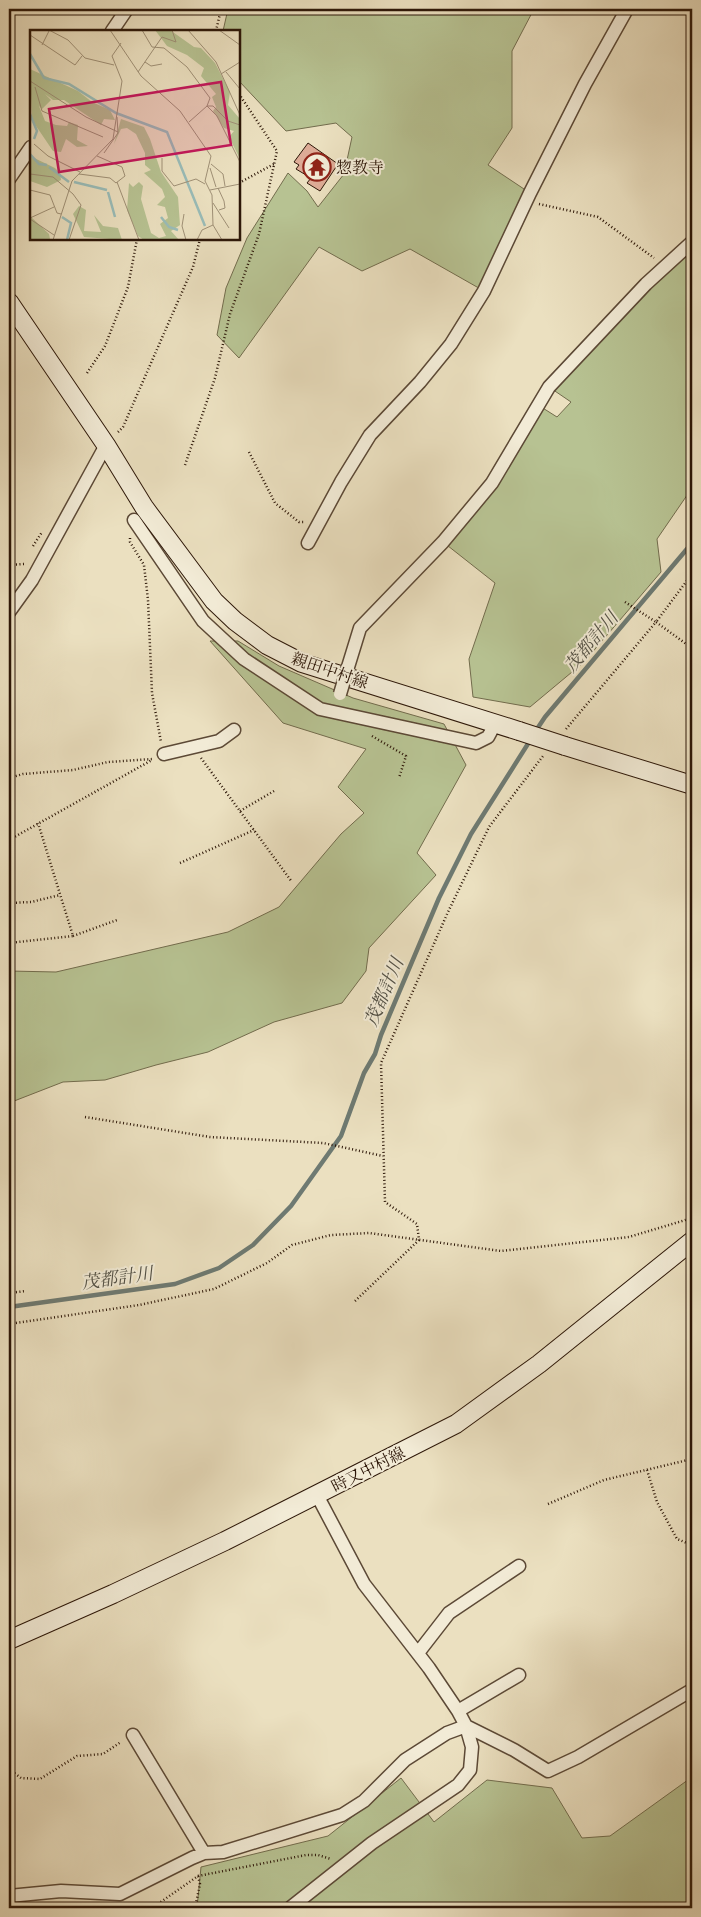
<svg xmlns="http://www.w3.org/2000/svg" width="701" height="1917" font-family="'Libre Bodoni','Noto Serif JP',serif">
<style>
.green{fill:#b7c292;stroke:#726c4d}
.lines{fill:none;stroke-linecap:round;stroke-linejoin:round}
.stream{stroke:#6e7a72;stroke-width:4.5}
.building{fill:#ddab96;stroke:#2d1708}
.minor-casing{stroke:#5c4936;stroke-width:15}
.secondary-casing{stroke:#2d1708;stroke-width:20}
.path{stroke:#2d1708;stroke-width:2.5;stroke-dasharray:1 2.5;stroke-linecap:butt}
.minor{stroke:#f2ebd6;stroke-width:12}
.secondary{stroke:#f2ebd6;stroke-width:18}
.minor-bridge-casing{stroke:#5c4936;stroke-width:15;stroke-linecap:butt}
.secondary-bridge-casing{stroke:#2d1708;stroke-width:20;stroke-linecap:butt}
.minor-bridge{stroke:#f2ebd6;stroke-width:12}
.secondary-bridge{stroke:#f2ebd6;stroke-width:18}
.labels{text-anchor:middle;stroke-width:4;stroke-linejoin:round;paint-order:stroke}
.poi-label{font-size:16px;fill:#2d1708;stroke:#f2ebd6;text-anchor:start}
.street-label{font-size:16px;fill:#2d1708;stroke:#f2ebd6}
.water-label{font-size:18px;font-style:italic;fill:#535146;stroke:#f2ebd6}
.inset-river{fill:none;stroke:#99bcb8;stroke-width:2.5}
.inset-road{fill:none;stroke:#9f9076;stroke-width:1}
.view{fill:#c2185b;fill-opacity:0.15;stroke:#c2185b;stroke-width:2.5}
.inset-edge{fill:none;stroke:#2d1708;stroke-width:2.5}
</style>
<rect width="100%" height="100%" fill="#ebe0c0"/>
<filter id="stains"><feTurbulence type="fractalNoise" baseFrequency=".004" numOctaves="4"/><feColorMatrix values="0 0 0 0 .2 0 0 0 0 .09 0 0 0 0 .02 0 0 0 .5 -.17"/></filter>
<radialGradient id="worn" r=".72"><stop offset=".6" stop-color="#630" stop-opacity="0"/><stop offset="1" stop-color="#630" stop-opacity=".3"/></radialGradient>
<path class="green" d="M228,9H534L512,51V128L488,165L530,193L484,291L410,249L362,271L319,247L239,358L217,335L226,288L247,238L288,173L307,191L318,207L344,174L352,137L336,123L286,131L239,81V31H223Z
M692,243V488L657,539L661,572L584,662L530,707L473,697L469,659L495,583L443,542L492,483L538,405L557,417L571,402L549,387Z
M210,641H238L279,666L353,698L444,724L466,765L417,853L436,875L369,948L366,971L342,1003L274,1022L208,1052L156,1065L105,1080L63,1082L9,1103V971L56,972L228,932L279,907L341,834L364,813L338,787L366,749L283,723Z
M692,1777V1908H197L201,1867L328,1836L401,1778L434,1822L487,1780L552,1788L582,1838L610,1836Z"/>
<g class="lines">
<path class="stream" d="M535,732L545,717L692,543
M9,1307L175,1284L219,1268L253,1245L291,1206L341,1136L364,1073L375,1054L381,1035L439,898L471,834L531,739"/>
</g>
<path class="building" d="M308,143L338,164L320,191L307,183L311,178L296,169L299,165L294,162Z"/>
<g class="lines">
<g class="minor-casing">
<path id="minor" d="M112,31L127,9
M9,179L31,147
M134,520L203,621L244,659L320,709L476,743L488,737L495,724
M308,543L341,482L370,435L420,382L451,344L484,291L530,193L585,84L627,9
M9,612L32,580L106,445
M348,667L360,628L443,542L492,483L549,387L646,284L692,242
M164,754L219,741L234,730
M418,1653L449,1613L519,1566
M458,1711L519,1675
M133,1735L204,1853
M9,1896L61,1891L120,1894L192,1858L204,1853L223,1852L342,1815L364,1801L405,1760L447,1733L466,1726L514,1750L548,1771L578,1757L692,1690
M290,1908L372,1843L458,1785L470,1770L472,1747L466,1726L458,1711L429,1668L364,1584L317,1495"/>
</g>
<g class="secondary-casing">
<path id="secondary" d="M9,302L106,445L144,507L214,601L235,621L267,645L302,663L519,731
M565,746L692,785
M9,1640L113,1594L225,1541L456,1424L539,1364L692,1241"/>
</g>
<path class="path" d="M216,31L221,9
M239,183L274,164
M539,204L598,217L654,258
M87,373L105,346L128,287L137,239
M118,432L123,427L193,267L200,239
M249,452L275,503L299,522H305
M185,465L215,378L230,314L259,234L277,151L239,94
M130,538V542L144,565L148,600L152,693L161,742
M33,546L42,532
M9,565L24,564
M625,602L656,622L692,574
M566,729L656,622L689,646L692,651
M372,736L406,756L399,778
M201,758L292,882
M9,778L23,774L73,770L108,762L153,759
M240,811L274,791
M9,840L152,760
M180,863L254,830
M9,903L31,902L60,895
M73,936L117,920
M9,943L73,936L38,823
M85,1117L210,1137L323,1143L383,1156
M9,1293L26,1291
M355,1301L419,1240L417,1224L385,1202L381,1063L448,912L489,827L543,756
M9,1324L139,1305L214,1289L267,1263L292,1245L331,1235L369,1233L501,1251L629,1237L692,1218
M647,1470L657,1502L677,1539L692,1545
M548,1504L604,1480L692,1459
M9,1769L21,1778L40,1779L77,1756L103,1754L121,1742
M152,1908L198,1876L306,1855H318L331,1859
M195,1908L200,1884L198,1876"/>
<use href="#minor" class="minor"/>
<use href="#secondary" class="secondary"/>
<g class="minor-bridge-casing">
<path id="minor-bridge" d="M340,694L348,667"/>
</g>
<g class="secondary-bridge-casing">
<path id="secondary-bridge" d="M519,731L565,746"/>
</g>
<use href="#minor-bridge" class="minor-bridge"/>
<use href="#secondary-bridge" class="secondary-bridge"/>
</g>
<defs>
<g id="temple-ring" transform="scale(1.4375)"><circle r="9.5" fill="#f2ebd6" stroke="#8f2418" stroke-width="1.5"/><path d="M0-6L5-2H3V0L6.5 2.5H4V6H1.5V3h-3V6H-4V2.5H-6.5L-3 0V-2H-5Z" fill="#8f2418"/></g>
</defs>
<g fill-rule="evenodd">
<use href="#temple-ring" x="317" y="167"/>
</g>
<g class="labels">
<g class="poi-label">
<text x="336" y="173">惣教寺</text>
</g>
<g class="street-label">
<text transform="translate(330 670) rotate(19)" y="6">親田中村線</text>
<text transform="translate(368 1469) rotate(-27)" y="6">時又中村線</text>
</g>
<g class="water-label">
<text transform="translate(591 642) rotate(-50)" y="6">茂都計川</text>
<text transform="translate(384 992) rotate(-67)" y="6">茂都計川</text>
<text transform="translate(117 1278) rotate(-8)" y="6">茂都計川</text>
</g>
</g>
<g transform="translate(30 30)">
<rect width="210" height="210" fill="#ebe0c0"/>
<path d="M125,0H140L164,17L171,18L185,33L200,62L198,75L210,89V129L199,107L204,101L194,98L183,81L186,77L182,67L186,64L171,46L174,38L157,25L137,16ZM0,39L48,61L62,72L80,80L85,90L74,89L71,95L34,70H23L15,64L21,70L12,79L9,76L15,91L26,95L37,96L39,92L48,95L47,110L58,116L47,117L36,109L31,122L23,121L2,90ZM91,89L114,97L120,109L131,142L148,167L150,195L141,201L149,210H114L108,206L97,180L99,153L103,157L109,152L113,156L111,169L121,203L129,208L136,206L130,194L138,188L135,177L127,175L135,167L132,159L114,143L121,140L115,135V123L106,104L97,98L91,99L84,114ZM0,126L25,138L30,143L31,150L17,157L0,151ZM49,176L56,180L54,201L71,202L64,185L73,196L88,198L92,210L54,207L43,184ZM0,186L19,204L20,209L0,210Z" fill="#b7c292"/>
<path class="inset-river" d="M0,24L14,48L39,54L86,83L137,102L175,196M0,84L7,101L4,109M0,124L9,134L17,135M19,137L39,152M44,152L77,160M78,162L85,187M32,187L41,193L37,210M131,187L139,197L148,200"/>
<path class="inset-road" d="M19,0L38,10L55,28L84,35M80,0L111,46L150,81L181,126L175,151L182,165L183,195L192,210M112,0L122,17L134,18L157,37L180,68L177,76L159,92M158,0L186,32L210,85M189,0L210,15M0,5L45,35L52,26M12,15L19,1M115,32L121,36L132,34M108,42L132,7L146,12L142,0M196,42L210,59M191,44L210,32M0,51L56,87L88,102M5,57L12,81L73,107M177,76L187,86L210,132M177,76H183L198,91L210,95M4,114L18,126L50,142M74,123L88,103L87,87M132,128V141L144,156L166,149L175,154M181,134L193,144L195,156M180,138L186,157M0,144L23,147L43,164L51,175L39,210M49,144L80,148L86,153L95,146L92,137L67,126M87,152L109,210M188,158L194,171L195,178L189,180M0,160L20,165L27,183L31,184M180,160L210,154M183,173L199,198M154,184L152,196L156,210M0,188L24,177M0,189L24,205M23,210L42,151L83,109L92,51L82,26L91,13M167,210L172,200L183,195"/>
<path class="view" d="M191,52L201,115L29,142L19,79Z"/>
<rect width="210" height="210" class="inset-edge"/>
</g>
<rect width="701" height="1917" fill="none" stroke="#ebe0c0" stroke-width="30"/>
<rect x="10" y="10" width="681" height="1897" fill="none" stroke="#2d1708" stroke-width="2.5"/>
<rect x="15" y="15" width="671" height="1887" fill="none" stroke="#2d1708"/>
<rect width="100%" height="100%" filter="url(#stains)"/>
<rect width="100%" height="100%" fill="url(#worn)"/>
</svg>
